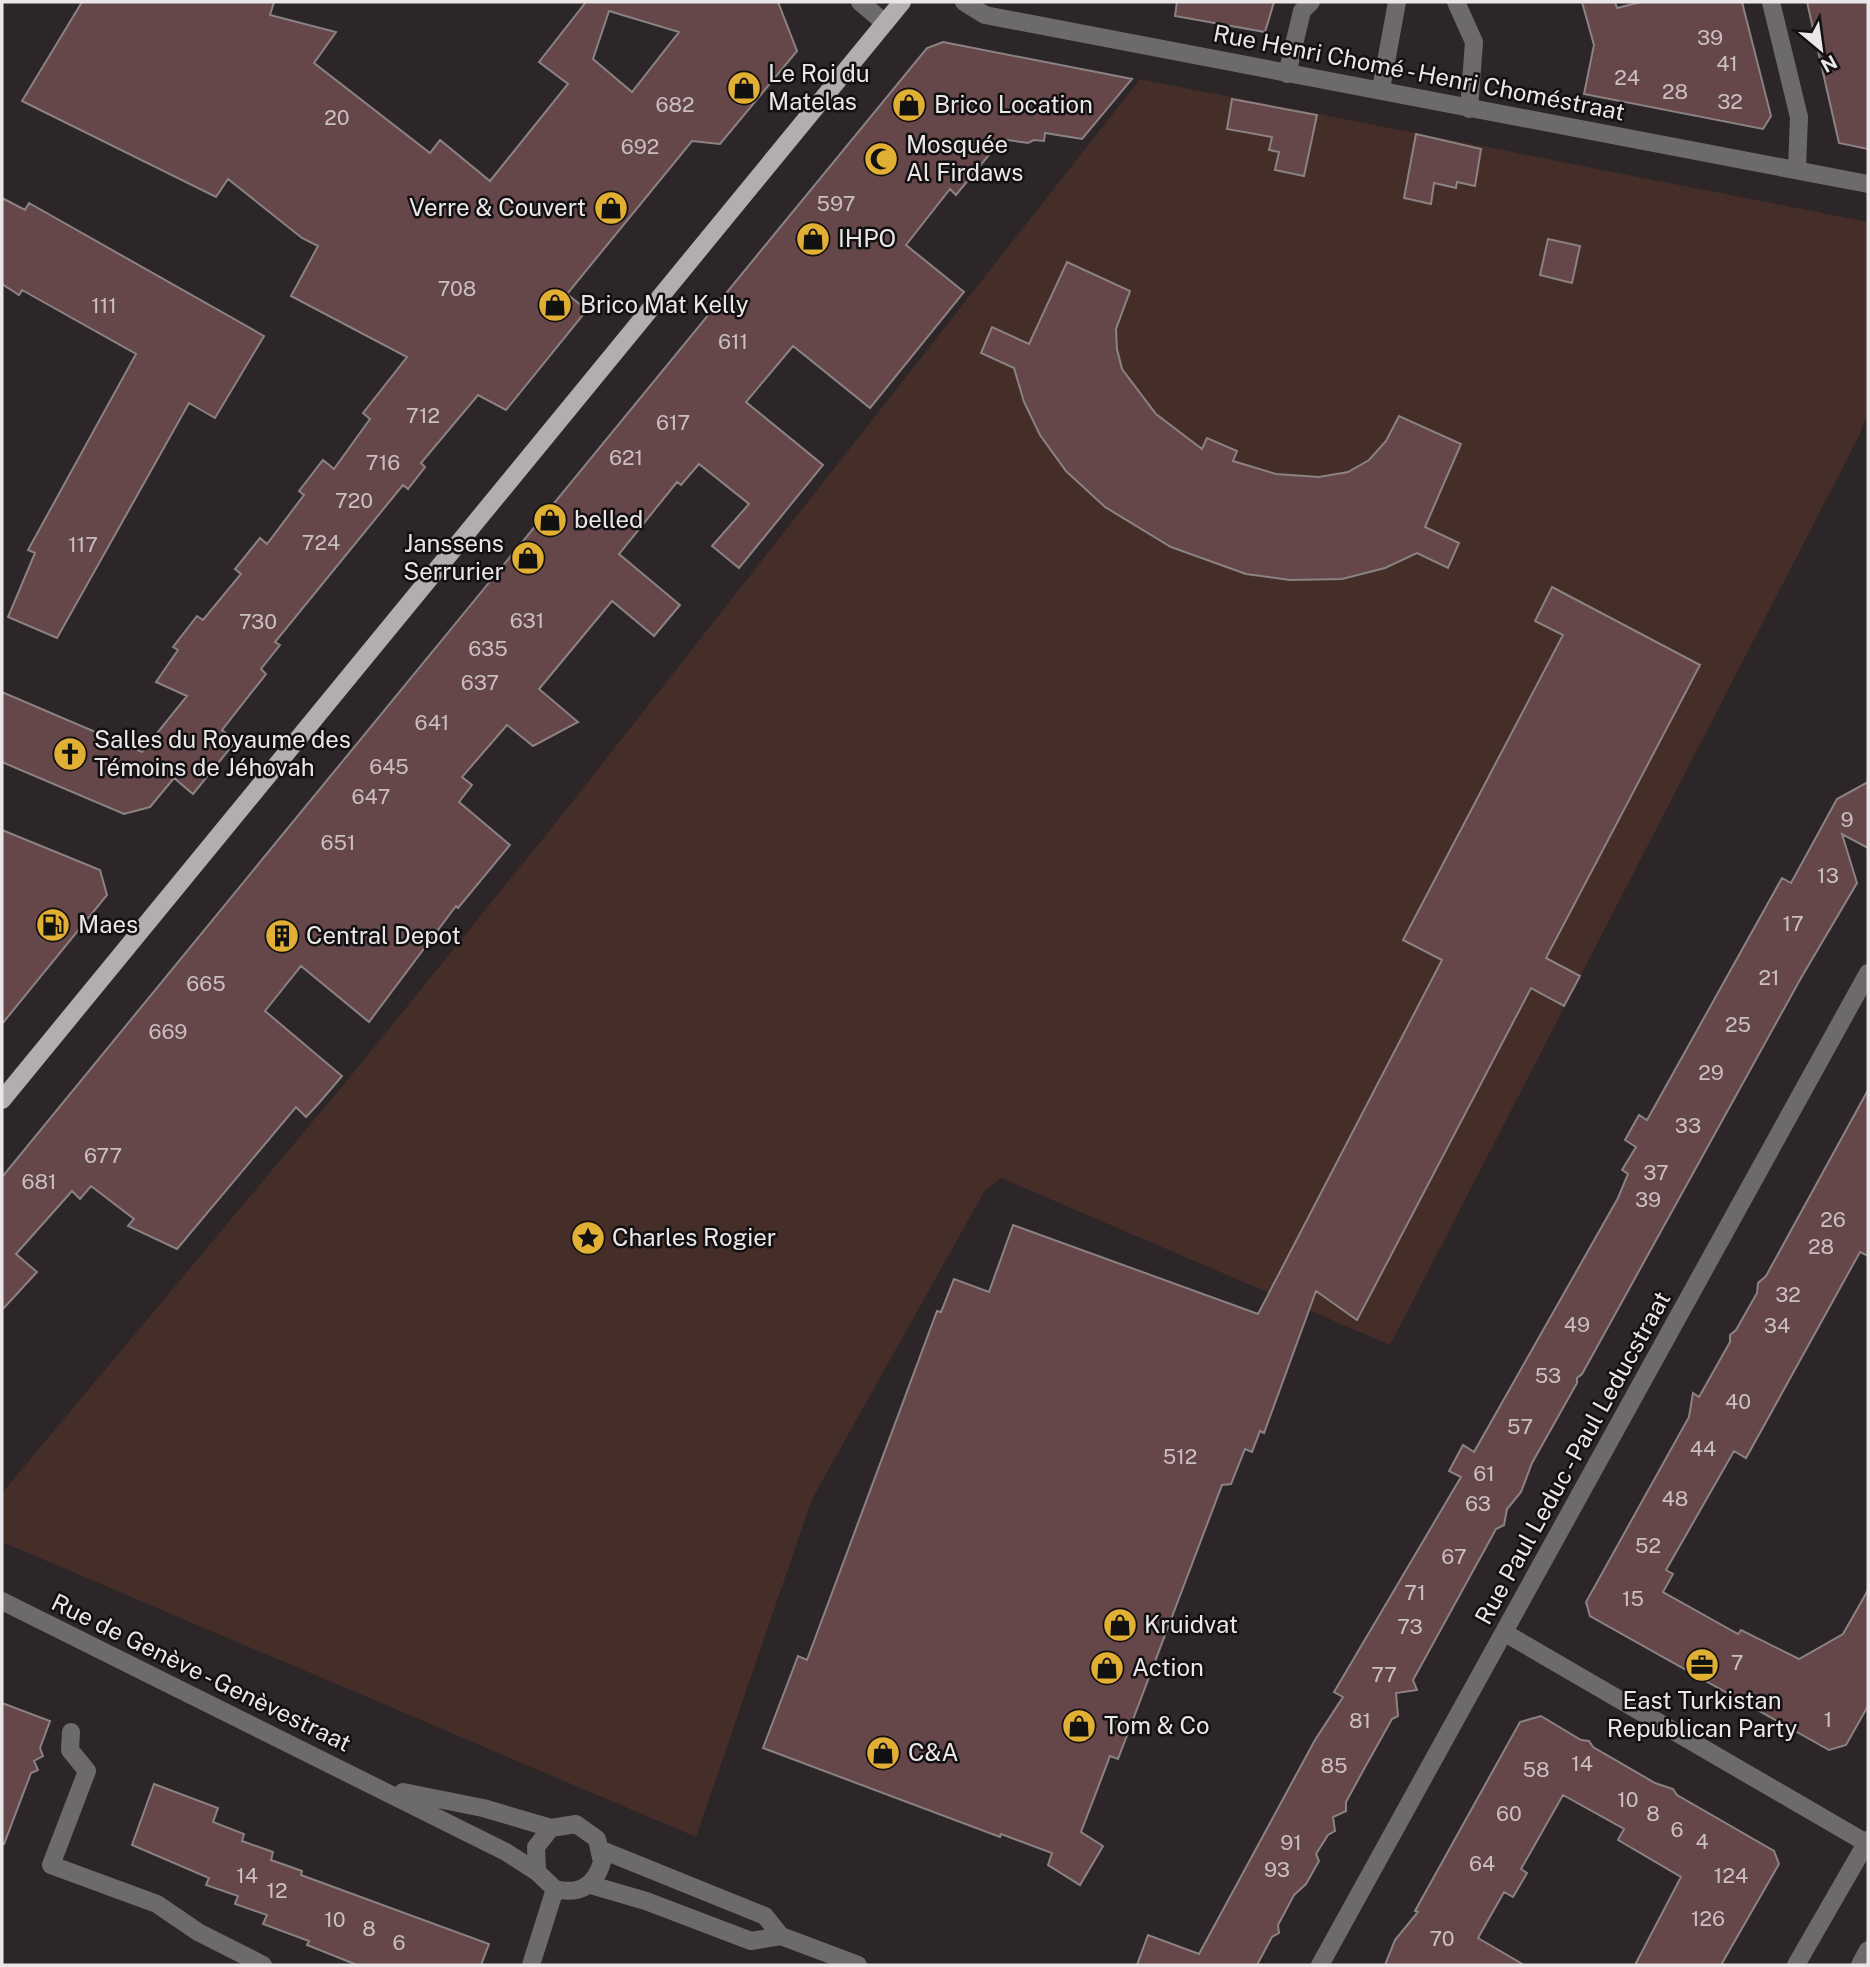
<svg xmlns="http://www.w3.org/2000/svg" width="1870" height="1967" font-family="'Public Sans',sans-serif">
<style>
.green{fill:#452d28}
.building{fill:#654649;stroke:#8b8283;stroke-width:2;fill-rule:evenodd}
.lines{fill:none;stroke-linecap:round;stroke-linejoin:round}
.minor{stroke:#6d6a6c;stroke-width:18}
.tertiary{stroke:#6d6a6c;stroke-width:18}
.primary{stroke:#b3adb1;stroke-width:18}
.labels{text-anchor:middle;stroke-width:5;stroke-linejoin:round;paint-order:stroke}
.number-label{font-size:21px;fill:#cabfc0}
.street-label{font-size:24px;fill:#ebe7e8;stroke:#131011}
.poi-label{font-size:24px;fill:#ebe7e8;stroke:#131011;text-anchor:start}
</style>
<rect width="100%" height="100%" fill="#2c2628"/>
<path class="green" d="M1140,79L1868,222V411L1860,434L1390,1345L1001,1178L984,1192L812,1499L696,1837L2,1542V1493L350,1077L562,815Z"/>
<path class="building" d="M82,2H274L270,15L336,32L314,63L430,153L440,140L490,181L568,84L539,62L586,2H778L797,51L720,144L692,141L567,294L587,310L506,410L478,395L421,463L425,467L408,489L403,485L275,642L280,645L261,669L266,674L222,730L236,741L193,794L174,778L150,807L124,814L2,762V692L142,752L187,696L156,682L178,650L173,647L197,616L203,620L241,574L235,569L260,538L267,544L304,495L299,491L323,460L334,469L370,419L363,413L407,357L291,296L318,246L302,238L228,179L216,197L22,101ZM609,11L679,32L632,92L593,59Z
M1177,2H1274L1265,32L1175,16Z
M1582,2H1615L1617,8L1641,2H1742L1771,116L1763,129L1584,94L1594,45Z
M1807,2H1868V149L1839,143Z
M943,42L1132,79L1082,139L1045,133L1044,141L1034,140L1028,143L1002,139L956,195L950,189L906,245L964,292L870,408L793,346L746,402L823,465L739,568L712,546L749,504L699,464L681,485L677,482L619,554L680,605L654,636L612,601L539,689L578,722L533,746L507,725L462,777L472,785L459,802L510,845L458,908L456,906L369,1022L301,966L265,1011L342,1076L319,1103L306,1117L296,1107L177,1249L128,1226L134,1219L91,1186L80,1199L72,1191L16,1254L37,1272L2,1310V1177L927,48Z
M1232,99L1317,115L1304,176L1275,170L1279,152L1269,150L1272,137L1227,129Z
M1416,134L1481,149L1475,186L1457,182L1456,188L1434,183L1431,204L1404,198Z
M2,198L25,210L29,203L264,336L215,418L189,403L57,638L8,617L35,553L28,550L136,354L22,290L19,295L2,284Z
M1548,239L1580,246L1572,283L1540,275Z
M1067,262L1130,291L1116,329L1117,349L1122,369L1156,414L1202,449L1207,438L1237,451L1233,461L1276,474L1319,477L1348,472L1369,460L1386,441L1399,416L1461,444L1425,527L1459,543L1448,568L1417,553L1385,568L1342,579L1290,580L1246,574L1171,547L1105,507L1066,471L1040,435L1024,402L1014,368L981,353L992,327L1029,344Z
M1552,587L1700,665L1546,958L1580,976L1564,1006L1531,988L1357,1320L1316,1291L1264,1433L1260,1431L1252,1452L1245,1449L1231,1484L1222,1485L1118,1759L1110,1756L1081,1832L1103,1846L1080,1885L1048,1865L1052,1853L1001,1834L1000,1837L763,1748L798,1656L807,1660L937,1311L941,1312L954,1279L989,1292L1013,1225L1258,1314L1442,960L1403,940L1563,635L1535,621Z
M1868,782V848L1842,834L1857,883L1801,978L1582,1374L1577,1378V1383L1532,1463L1521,1492L1507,1509L1504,1525L1496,1529L1413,1680L1417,1690L1396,1693L1398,1716L1392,1719L1364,1769L1346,1802V1811L1333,1817L1335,1831L1328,1835L1316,1854L1319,1861L1306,1884L1294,1895L1278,1925L1279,1933L1272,1937L1257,1965H1137L1148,1935L1199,1954L1315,1740L1343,1697L1334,1692L1461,1477L1449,1471L1463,1445L1474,1452L1618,1198L1628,1174L1622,1170L1636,1147L1625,1140L1639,1115L1647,1120L1782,878L1791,883L1837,799Z
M2,830L100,870L107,895L2,1024Z
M1868,1090V1256L1860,1252L1746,1458L1734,1451L1666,1570L1673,1574L1663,1592L1738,1634L1741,1630L1799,1659L1843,1634L1868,1590V1706L1846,1745L1829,1750L1590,1616L1586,1602L1689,1417L1693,1393L1699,1397L1730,1342V1335L1736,1330L1757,1293L1758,1283L1766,1276Z
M2,1703L50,1721L40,1748L43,1756L34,1761L38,1770L31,1773L4,1844L2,1843Z
M1541,1716L1581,1740L1589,1741L1593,1747L1655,1783L1673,1789L1677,1795L1774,1851L1779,1864L1721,1965H1635L1681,1877L1618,1840L1624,1829L1563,1795L1521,1869L1527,1873L1513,1897L1504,1892L1478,1938L1524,1965H1385L1395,1940L1418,1912L1415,1911L1520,1722Z
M154,1784L218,1808L213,1822L244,1834L242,1841L273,1852L271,1860L302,1871L301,1875L489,1944L481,1965H357L307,1945L309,1941L263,1924L267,1915L235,1904L238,1896L206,1885L209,1878L132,1845Z"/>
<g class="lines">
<path class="minor" d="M860,2L885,23
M964,2L985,15L1868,184
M1456,2L1474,42L1469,109
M1771,2L1799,117L1797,169
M1287,74L1302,11L1311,2
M1381,89L1397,2
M1505,1633L1868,1844
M71,1732L70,1750L87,1771L51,1865L157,1904L198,1932L263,1965
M531,1965L555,1889
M1320,1965L1868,973"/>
<path class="tertiary" d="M2,1601L506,1852L537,1872L555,1889C579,1895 595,1886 602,1862L597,1839L576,1824L551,1828L536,1847L537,1872
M403,1792L483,1808L551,1828
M602,1850L765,1916L781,1936L858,1965
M591,1885L646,1901L751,1941L781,1936
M1796,1965L1868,1840
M1860,1965L1868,1950"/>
<path class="primary" d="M2,1100L902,2"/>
</g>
<defs>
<g id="shop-disc" transform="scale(1.75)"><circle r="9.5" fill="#e1af34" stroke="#131011"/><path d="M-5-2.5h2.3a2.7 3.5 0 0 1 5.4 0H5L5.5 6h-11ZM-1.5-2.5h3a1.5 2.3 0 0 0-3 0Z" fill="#111"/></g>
<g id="mosque-disc" transform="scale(1.75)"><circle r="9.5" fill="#e1af34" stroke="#131011"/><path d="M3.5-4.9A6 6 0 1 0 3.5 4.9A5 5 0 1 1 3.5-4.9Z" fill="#111"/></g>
<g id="church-disc" transform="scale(1.75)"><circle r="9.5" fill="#e1af34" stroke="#131011"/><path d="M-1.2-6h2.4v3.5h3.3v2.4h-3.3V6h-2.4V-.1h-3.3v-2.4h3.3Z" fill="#111"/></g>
<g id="fuel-disc" transform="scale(1.75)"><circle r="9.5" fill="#e1af34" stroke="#131011"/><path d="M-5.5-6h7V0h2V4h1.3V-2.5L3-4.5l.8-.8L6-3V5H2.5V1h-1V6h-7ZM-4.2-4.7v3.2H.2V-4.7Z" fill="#111"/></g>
<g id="building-disc" transform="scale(1.75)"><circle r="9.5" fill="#e1af34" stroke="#131011"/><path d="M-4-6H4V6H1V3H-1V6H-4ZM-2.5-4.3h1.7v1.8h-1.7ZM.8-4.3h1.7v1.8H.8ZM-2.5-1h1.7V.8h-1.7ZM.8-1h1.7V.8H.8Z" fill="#111"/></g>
<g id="sight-disc" transform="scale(1.75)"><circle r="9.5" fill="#e1af34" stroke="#131011"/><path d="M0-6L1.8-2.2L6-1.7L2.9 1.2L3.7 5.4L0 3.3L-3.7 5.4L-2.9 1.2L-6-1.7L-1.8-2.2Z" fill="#111"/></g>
<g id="office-disc" transform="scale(1.75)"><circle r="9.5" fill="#e1af34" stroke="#131011"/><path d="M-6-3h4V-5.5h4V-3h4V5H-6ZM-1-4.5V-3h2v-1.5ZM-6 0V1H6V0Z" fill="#111"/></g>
</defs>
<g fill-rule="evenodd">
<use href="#shop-disc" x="744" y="88"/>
<use href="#shop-disc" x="909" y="105"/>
<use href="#mosque-disc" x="881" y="159"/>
<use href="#shop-disc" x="611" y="208"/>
<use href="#shop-disc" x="813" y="239"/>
<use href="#shop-disc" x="555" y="305"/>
<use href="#shop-disc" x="550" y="520"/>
<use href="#shop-disc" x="528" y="558"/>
<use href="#church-disc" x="70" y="754"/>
<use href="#fuel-disc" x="53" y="925"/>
<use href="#building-disc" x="282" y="936"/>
<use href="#sight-disc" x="588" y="1238"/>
<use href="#shop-disc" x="1120" y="1625"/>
<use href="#office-disc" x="1702" y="1665"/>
<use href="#shop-disc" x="1107" y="1668"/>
<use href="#shop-disc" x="1079" y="1726"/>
<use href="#shop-disc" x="883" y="1753"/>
</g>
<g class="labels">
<g class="number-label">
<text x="1710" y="45">39</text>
<text x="1727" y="71">41</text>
<text x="1627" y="85">24</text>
<text x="1675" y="99">28</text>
<text x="1730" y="109">32</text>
<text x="675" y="112">682</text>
<text x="337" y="125">20</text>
<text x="640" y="154">692</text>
<text x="836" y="211">597</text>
<text x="457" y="296">708</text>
<text x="104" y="313">111</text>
<text x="733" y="349">611</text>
<text x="423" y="423">712</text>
<text x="673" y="430">617</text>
<text x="626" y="465">621</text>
<text x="383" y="470">716</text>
<text x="354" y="508">720</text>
<text x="321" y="550">724</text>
<text x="83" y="552">117</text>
<text x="527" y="628">631</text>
<text x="258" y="629">730</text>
<text x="488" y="656">635</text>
<text x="480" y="690">637</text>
<text x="432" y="730">641</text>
<text x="389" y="774">645</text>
<text x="371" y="804">647</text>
<text x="1847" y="827">9</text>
<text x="338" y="850">651</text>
<text x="1828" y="883">13</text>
<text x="1793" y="931">17</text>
<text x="1769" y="985">21</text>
<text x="206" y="991">665</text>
<text x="1738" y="1032">25</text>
<text x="168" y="1039">669</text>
<text x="1711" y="1080">29</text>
<text x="1688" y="1133">33</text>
<text x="103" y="1163">677</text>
<text x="1656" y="1180">37</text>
<text x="39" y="1189">681</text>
<text x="1648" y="1207">39</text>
<text x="1833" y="1227">26</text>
<text x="1821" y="1254">28</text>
<text x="1788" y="1302">32</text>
<text x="1577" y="1332">49</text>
<text x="1777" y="1333">34</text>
<text x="1548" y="1383">53</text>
<text x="1738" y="1409">40</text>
<text x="1520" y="1434">57</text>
<text x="1703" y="1456">44</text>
<text x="1180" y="1464">512</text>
<text x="1484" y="1481">61</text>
<text x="1675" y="1506">48</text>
<text x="1478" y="1511">63</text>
<text x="1648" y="1553">52</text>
<text x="1454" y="1564">67</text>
<text x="1415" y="1600">71</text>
<text x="1633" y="1606">15</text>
<text x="1410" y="1634">73</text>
<text x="1737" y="1670">7</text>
<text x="1384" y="1682">77</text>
<text x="1828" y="1727">1</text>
<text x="1360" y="1728">81</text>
<text x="1582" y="1771">14</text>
<text x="1334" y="1773">85</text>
<text x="1536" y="1777">58</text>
<text x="1628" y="1807">10</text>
<text x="1509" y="1821">60</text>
<text x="1653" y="1821">8</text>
<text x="1677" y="1837">6</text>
<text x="1702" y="1849">4</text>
<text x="1291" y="1850">91</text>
<text x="1482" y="1871">64</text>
<text x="1277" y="1877">93</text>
<text x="247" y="1883">14</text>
<text x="1731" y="1883">124</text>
<text x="277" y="1898">12</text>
<text x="1708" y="1926">126</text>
<text x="335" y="1927">10</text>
<text x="369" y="1936">8</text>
<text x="1442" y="1946">70</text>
<text x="399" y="1950">6</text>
</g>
<g class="street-label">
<text transform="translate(1419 73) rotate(11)" y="8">Rue Henri Chomé - Henri Choméstraat</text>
<text transform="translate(1573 1458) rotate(-61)" y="8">Rue Paul Leduc - Paul Leducstraat</text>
<text transform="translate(201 1673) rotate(26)" y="8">Rue de Genève - Genèvestraat</text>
</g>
<g class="poi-label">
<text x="768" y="82">Le Roi du<tspan x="768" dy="28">Matelas</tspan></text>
<text x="934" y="113">Brico Location</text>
<text x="906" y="153">Mosquée<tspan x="906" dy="28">Al Firdaws</tspan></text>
<text x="586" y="216" text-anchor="end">Verre &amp; Couvert</text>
<text x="838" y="247">IHPO</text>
<text x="580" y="313">Brico Mat Kelly</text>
<text x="574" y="528">belled</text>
<text x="504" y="552" text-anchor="end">Janssens<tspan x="504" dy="28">Serrurier</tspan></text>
<text x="94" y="748">Salles du Royaume des<tspan x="94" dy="28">Témoins de Jéhovah</tspan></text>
<text x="78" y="933">Maes</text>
<text x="306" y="944">Central Depot</text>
<text x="612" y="1246">Charles Rogier</text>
<text x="1144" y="1633">Kruidvat</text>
<text x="1132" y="1676">Action</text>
<text x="1702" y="1709" text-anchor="middle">East Turkistan<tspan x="1702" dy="28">Republican Party</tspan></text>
<text x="1104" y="1734">Tom &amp; Co</text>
<text x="908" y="1761">C&amp;A</text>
</g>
</g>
<rect width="1870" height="1967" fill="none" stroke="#ebe7e8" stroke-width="7"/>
<g transform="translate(1821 49) rotate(151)" stroke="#131011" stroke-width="5" paint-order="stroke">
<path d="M0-5L12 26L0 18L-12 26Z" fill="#ebe7e8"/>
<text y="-10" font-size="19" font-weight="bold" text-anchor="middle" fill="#ebe7e8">N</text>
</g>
</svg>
